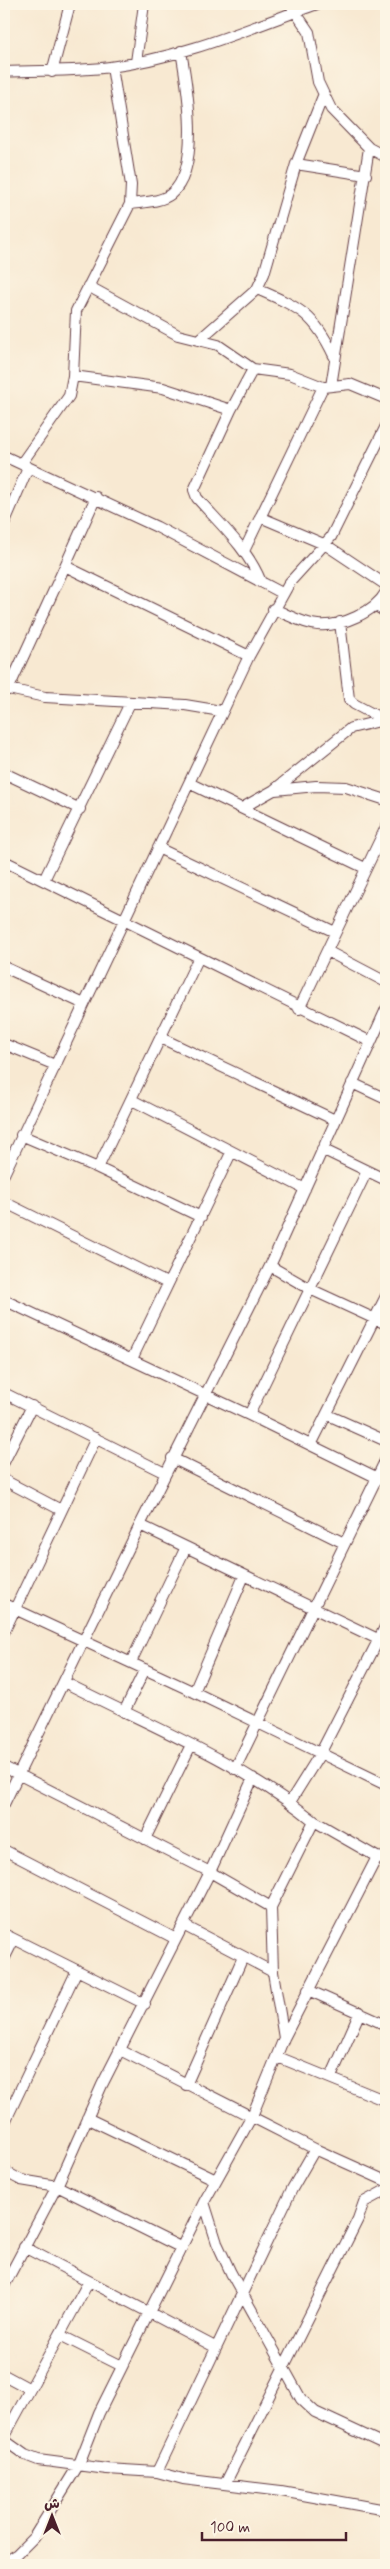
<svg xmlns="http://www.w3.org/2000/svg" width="390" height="2569" font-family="Mynerve,'Playpen Sans Arabic',sans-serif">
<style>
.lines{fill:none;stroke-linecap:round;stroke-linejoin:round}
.minor-casing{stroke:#643d44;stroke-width:12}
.minor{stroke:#fff;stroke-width:10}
</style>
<rect width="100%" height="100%" fill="#fcf5e5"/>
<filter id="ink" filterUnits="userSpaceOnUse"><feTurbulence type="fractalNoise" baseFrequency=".02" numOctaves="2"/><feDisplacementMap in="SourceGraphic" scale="10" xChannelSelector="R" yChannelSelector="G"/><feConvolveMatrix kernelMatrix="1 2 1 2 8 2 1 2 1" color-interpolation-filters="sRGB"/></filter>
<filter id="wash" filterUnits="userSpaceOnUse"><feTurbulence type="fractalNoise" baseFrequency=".0096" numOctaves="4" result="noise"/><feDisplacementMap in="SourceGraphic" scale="20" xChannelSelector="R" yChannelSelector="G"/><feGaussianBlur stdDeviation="1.12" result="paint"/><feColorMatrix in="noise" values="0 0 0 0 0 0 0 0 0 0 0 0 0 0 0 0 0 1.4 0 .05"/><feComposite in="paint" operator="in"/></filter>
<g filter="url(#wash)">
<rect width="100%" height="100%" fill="#f8e9d2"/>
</g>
<g filter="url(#ink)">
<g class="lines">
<g class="minor-casing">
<path id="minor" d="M290,4L309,32L318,82L331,109L369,148L386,157
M136,62L144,4
M4,72C39,70 75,72 110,67C182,58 250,28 317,4
M52,72L70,4
M296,164L366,175
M130,204C144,202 161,202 171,194C202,169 187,85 181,51
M88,286L178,335L218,345L253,369L290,374L323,387L350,384L386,399
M257,289C298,307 314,313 334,356
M199,340L257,289L264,274L296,164L323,96
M253,369L231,410L194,490L197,498C220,524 248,549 261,582
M73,376L163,388L231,410
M331,386L369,148
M4,456L157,527L282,593
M21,464L69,396L73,376L76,311L130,204L131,185L112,67
M96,497L65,566L249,656
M260,517L326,545L386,585
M4,524L28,468
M244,551L323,387
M376,606L386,612
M273,609C287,614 303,624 318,625C341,627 375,612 386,592
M340,622L349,699L354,704L386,721
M4,688L45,697L185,705L221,711
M8,690L65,566
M4,773L80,809
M189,783L365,868
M275,790L316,786L346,787L386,800
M242,808L274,790L351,728L384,720
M158,848L335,932
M4,861L371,1042
M44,880L130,703
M327,951L386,982
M4,967L84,1004
M299,1009L386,827
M161,1038L335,1120
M4,1044L55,1065
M352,1083L386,1099
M132,1100L305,1189
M21,1135L98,1168L201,1217
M322,1149L386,1180
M98,1168L198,959
M4,1174L249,656L290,582L331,537L386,426
M4,1202L167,1283
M270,1266L310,1289L386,1324
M4,1300L249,1415L386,1482
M132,1359L231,1153
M4,1393L165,1473
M249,1415L367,1171
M328,1415L386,1441
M311,1445L386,1296
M172,1458L344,1543
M4,1462L32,1406
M4,1480L61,1510
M140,1525L386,1643
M4,1604L194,1692L386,1785
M4,1632L96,1438
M131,1662L186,1547
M64,1682C148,1725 240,1761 314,1821
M194,1692L244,1576
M124,1712L145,1669
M4,1767L210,1872L271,1907L273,1972L284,2038
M235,1769L386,1459
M290,1802L320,1754L386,1625
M4,1804L140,1525L270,1266L386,1009
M145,1839L191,1745
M4,1850L176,1939
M271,1907L314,1821L377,1857L386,1858
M183,1925L273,1972
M4,1934L145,2004
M4,1959L14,1939
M308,1990L386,2025
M120,2050L315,2149L292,2189L157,2472
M278,2057L386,2101
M331,2077L360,2012
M186,2085L243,1957
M87,2118L216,2180
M4,2124L77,1970
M315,2149L386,2181
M4,2171L21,2180L57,2186L182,2248
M204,2202L217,2243L231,2273L301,2399L315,2412L386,2445
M24,2247L215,2347
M4,2286L57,2186L102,2085L210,1872L253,1778
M60,2335L122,2366
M4,2375L30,2389
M4,2437L89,2281
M4,2440L25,2455L38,2460L107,2469L157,2472L183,2479L281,2491L386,2510
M225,2484L358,2219L364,2202L386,2190
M4,2562L17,2554L34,2537L79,2464L99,2413L204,2202L252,2116L284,2038L377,1857"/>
</g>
<use href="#minor" class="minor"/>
</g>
</g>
<rect width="390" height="2569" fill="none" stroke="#fcf5e5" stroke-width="20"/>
<g transform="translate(52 2516)" stroke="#fcf5e5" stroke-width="4" paint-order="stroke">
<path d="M0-4L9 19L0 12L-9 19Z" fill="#4a1f2b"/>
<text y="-8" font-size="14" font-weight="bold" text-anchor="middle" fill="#4a1f2b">ش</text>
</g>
<path d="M202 2532v8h144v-8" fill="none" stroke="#4a1f2b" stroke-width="2.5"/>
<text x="210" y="2532" font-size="15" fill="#4a1f2b" stroke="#fcf5e5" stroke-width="4" paint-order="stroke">100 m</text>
</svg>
